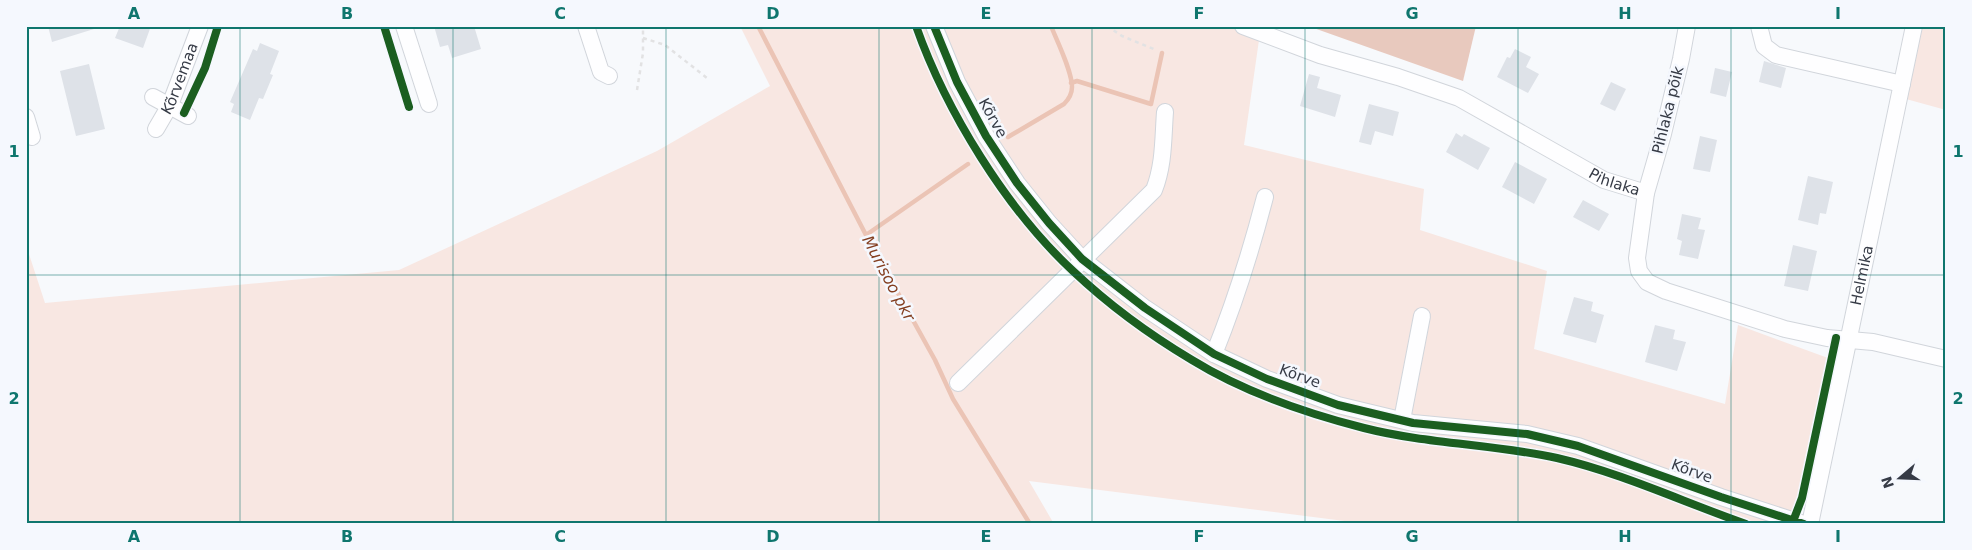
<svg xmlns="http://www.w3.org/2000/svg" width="1972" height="550" font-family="'DejaVu Sans',sans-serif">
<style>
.green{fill:#f8e7e2}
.forest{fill:#e8c9be}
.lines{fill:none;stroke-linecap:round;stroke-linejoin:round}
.stream{stroke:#ebc4b5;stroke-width:4.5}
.building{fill:#dee2e8}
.minor-casing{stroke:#d1d5db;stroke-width:18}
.path{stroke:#e2e2e3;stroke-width:2.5;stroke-dasharray:4 4;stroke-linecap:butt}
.minor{stroke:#fefeff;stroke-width:16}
.cycleway-casing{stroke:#f5f8fe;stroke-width:11}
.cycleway{stroke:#1b5e20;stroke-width:8}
.grid{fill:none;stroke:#0f766e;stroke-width:1;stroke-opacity:0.55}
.labels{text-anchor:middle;stroke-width:5;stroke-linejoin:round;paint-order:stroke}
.street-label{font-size:15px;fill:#363b46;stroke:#f5f8fe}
.water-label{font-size:16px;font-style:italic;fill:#843e20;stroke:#f5f8fe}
.neatline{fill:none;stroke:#0f766e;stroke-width:2}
.grid-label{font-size:16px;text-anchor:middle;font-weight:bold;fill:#0f766e}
</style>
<rect width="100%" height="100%" fill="#f7f9fc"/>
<path class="green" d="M740,26H1261L1244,145L1424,189L1420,230L1547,271L1534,349L1725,404L1738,325L1828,358L1792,524H1368L1029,481L1054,524H26V245L45,303L399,270L657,151L770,86Z
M1921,26H1946V110L1906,99Z"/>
<path class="forest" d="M1308,26H1476L1463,81Z"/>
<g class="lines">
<path class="stream" d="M758,26L867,237L935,360L953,399L1030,524
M1071,83L1077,81L1151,104L1162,53
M1008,137L1064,104C1069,99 1072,94 1072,87C1072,71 1057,41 1051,26
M866,235L968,164"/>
</g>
<path class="building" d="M48,26H93L94,29L52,42Z
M120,26H151L143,48L115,38Z
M434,26H474L481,49L452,58L448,45L440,47Z
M260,43L279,51L270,74L273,75L263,99L259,98L250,120L231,112L234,104L230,102L253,49L257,51Z
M1515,49L1531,57L1526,67L1539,74L1528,93L1497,77L1507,57L1510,58Z
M1764,61L1786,68L1781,88L1759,82Z
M89,64L105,129L76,136L60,71Z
M1715,68L1732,72L1726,97L1710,93Z
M1309,74L1320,77L1317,88L1341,95L1335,117L1300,106Z
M1611,82L1626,89L1615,111L1600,104Z
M1369,104L1399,112L1393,136L1375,131L1371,145L1359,142Z
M1456,133L1462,137L1464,134L1490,148L1478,170L1446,152Z
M1700,136L1717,140L1710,172L1693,169Z
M1515,162L1547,179L1534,204L1502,187Z
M1808,176L1833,182L1826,214L1820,213L1818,225L1798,220Z
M1583,200L1609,214L1599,231L1573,217Z
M1682,214L1701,218L1698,229L1705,230L1698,259L1679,255L1682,241L1677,239Z
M1793,245L1817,251L1808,291L1784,286Z
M1574,297L1593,302L1591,311L1604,315L1596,343L1563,334Z
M1655,325L1675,330L1673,339L1686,342L1677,371L1645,362Z"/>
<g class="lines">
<g class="minor-casing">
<g id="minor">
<path d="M404,26L429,104"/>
<path d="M586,26L601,72L609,76"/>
<path d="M934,26L957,82L986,136L1017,183L1049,223L1082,259L1145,308L1214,354L1267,379L1338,405L1413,423L1527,434L1578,446L1721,497L1804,524"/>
<path id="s1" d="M1243,26L1320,55L1398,77L1459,98L1604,180L1646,193"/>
<path d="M1687,26L1681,59L1663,134L1646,193L1637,258L1639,271L1647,282L1666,291L1785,329L1827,338L1873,342L1946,359"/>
<path d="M1759,26L1764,46L1776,55L1902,84"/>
<path d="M153,97L188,116"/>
<path d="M26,117L32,137"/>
<path id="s2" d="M156,129L170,105L200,26"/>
<path d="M1214,354C1235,302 1251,251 1265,197"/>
<path d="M958,383L1154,190C1164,165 1163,139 1165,112"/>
<path d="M1402,420L1422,316"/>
<path id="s3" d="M1810,524L1914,26"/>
</g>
</g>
<path class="path" d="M1107,26L1122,36L1156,50
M643,38L665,45L707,78
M637,90L643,53V26"/>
<use href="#minor" class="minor"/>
<g class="cycleway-casing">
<path id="cycleway" d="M384,26L409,107
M916,26C946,111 1007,210 1073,271C1109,305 1150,335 1192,360C1244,392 1305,413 1364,428C1427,444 1493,444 1557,458C1622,473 1683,502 1746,524
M934,26L957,82L986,136L1017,183L1049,223L1082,259L1145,308L1214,354L1267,379L1338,405L1413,423L1527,434L1578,446L1721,497L1804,524
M184,113L205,68L218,26
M1792,524L1802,498L1836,338"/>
</g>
<use href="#cycleway" class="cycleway"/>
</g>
<path class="grid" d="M240,26V524M453,26V524M666,26V524M879,26V524M1092,26V524M1305,26V524M1518,26V524M1731,26V524M26,275H1946"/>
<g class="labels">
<g class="street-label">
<text dy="5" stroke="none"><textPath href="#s2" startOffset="56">Kõrvemaa</textPath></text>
<text transform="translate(1668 110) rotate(-76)" y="5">Pihlaka põik</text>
<text transform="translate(993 118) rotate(61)" y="5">Kõrve</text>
<text dy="5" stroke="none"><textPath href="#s1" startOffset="405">Pihlaka</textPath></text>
<text dy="5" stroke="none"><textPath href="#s3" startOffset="254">Helmika</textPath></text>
<text transform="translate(1300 376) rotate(20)" y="5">Kõrve</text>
<text transform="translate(1692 471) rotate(20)" y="5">Kõrve</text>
</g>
<g class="water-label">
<text transform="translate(889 278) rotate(62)" y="6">Murisoo pkr</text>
</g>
</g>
<rect width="1972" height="550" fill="none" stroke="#f5f8fe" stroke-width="55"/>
<g transform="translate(1900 478) rotate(251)" stroke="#f5f8fe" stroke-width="4" paint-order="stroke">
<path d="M0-4L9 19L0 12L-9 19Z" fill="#363b46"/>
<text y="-8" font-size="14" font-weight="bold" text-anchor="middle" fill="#363b46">N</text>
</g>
<rect x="28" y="28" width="1916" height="494" class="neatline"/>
<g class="grid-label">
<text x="134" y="19">A</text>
<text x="347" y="19">B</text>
<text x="560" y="19">C</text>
<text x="773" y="19">D</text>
<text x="986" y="19">E</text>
<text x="1199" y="19">F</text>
<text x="1412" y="19">G</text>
<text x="1625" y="19">H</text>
<text x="1838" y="19">I</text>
<text x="14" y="157">1</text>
<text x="1958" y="157">1</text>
<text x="14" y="404">2</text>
<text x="1958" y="404">2</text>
<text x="134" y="542">A</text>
<text x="347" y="542">B</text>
<text x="560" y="542">C</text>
<text x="773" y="542">D</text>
<text x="986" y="542">E</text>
<text x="1199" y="542">F</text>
<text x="1412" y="542">G</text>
<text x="1625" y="542">H</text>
<text x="1838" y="542">I</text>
</g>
</svg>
